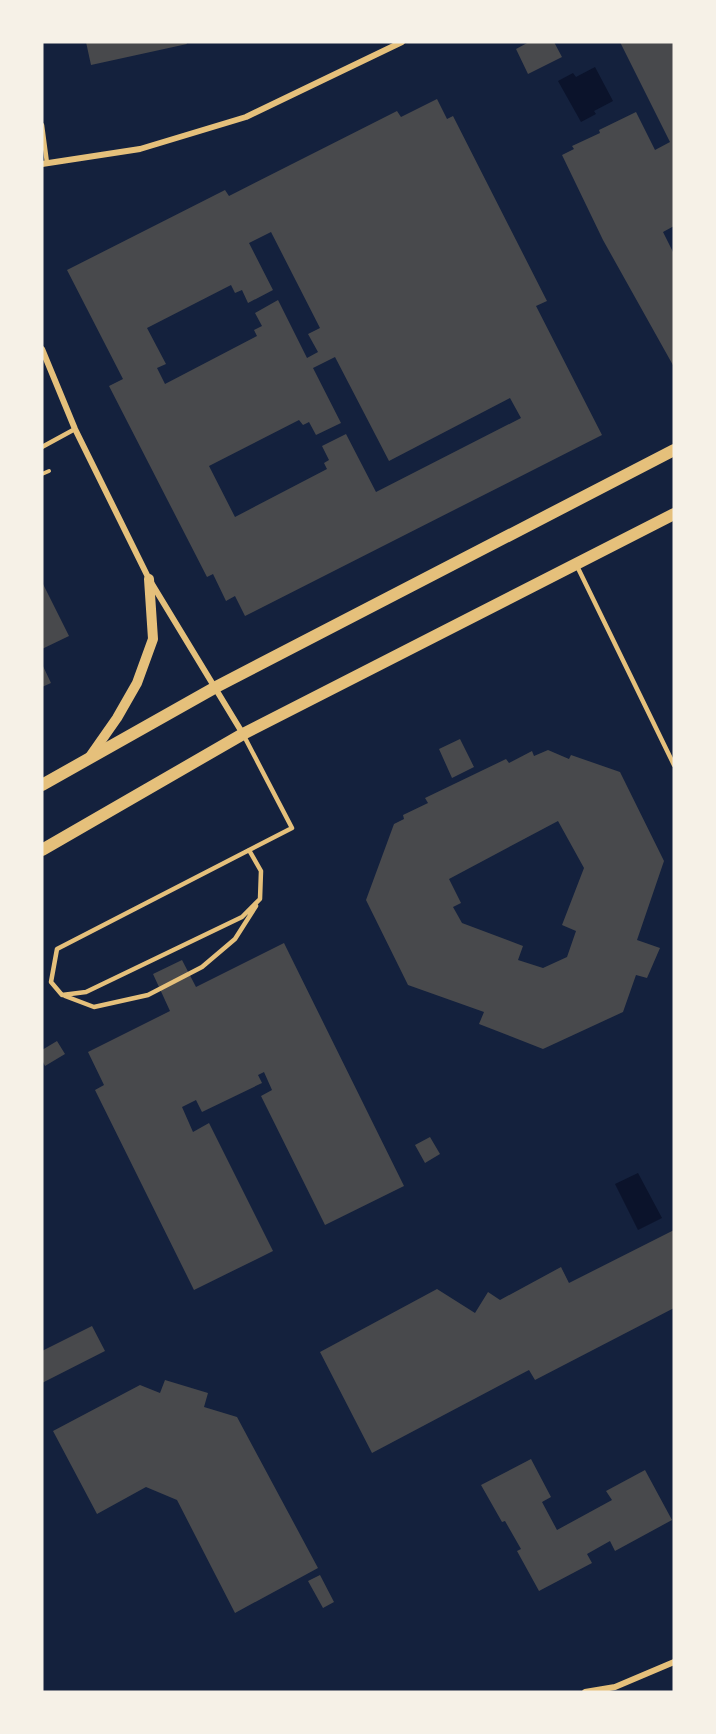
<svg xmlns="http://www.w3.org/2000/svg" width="716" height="1734" font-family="'PT Sans Narrow',sans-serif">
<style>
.water{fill:#0b132b}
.building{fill:#48494c;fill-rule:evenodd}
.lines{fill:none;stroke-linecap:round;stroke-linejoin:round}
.path{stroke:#e5c07b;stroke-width:4}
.service{stroke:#e5c07b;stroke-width:4.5}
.minor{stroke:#e5c07b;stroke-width:6}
.tertiary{stroke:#e5c07b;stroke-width:10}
.secondary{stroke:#e5c07b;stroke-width:12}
</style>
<rect width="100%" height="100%" fill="#14213d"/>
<path class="water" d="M595,67L613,101L594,111L596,114L581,122L558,81L573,73L576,77Z
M638,1173L662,1218L638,1230L615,1184Z"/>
<path class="building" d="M86,42H186L187,44L91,65Z
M529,42H554L562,57L528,74L516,49Z
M620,42H674V226L663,232L674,254V367L603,240L562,155L574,149L572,146L600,133L599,130L636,112L655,150L670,142Z
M437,99L447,119L453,116L547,301L536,306L602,435L245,616L235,596L226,601L213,574L207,577L109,386L123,379L67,270L225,190L229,196L397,111L401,117ZM271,232L320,328L308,334L318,352L307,358L278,300L255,313L262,326L254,330L257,336L165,384L157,368L166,364L147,328L231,285L235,293L242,290L248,303L273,290L249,243ZM335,357L389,461L510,398L521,418L376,492L346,434L322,446L329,460L324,463L327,469L235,517L209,466L299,420L303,425L309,422L316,435L341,423L313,368Z
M42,582L69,636L42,649Z
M42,664L51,683L42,687Z
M460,739L474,767L452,778L439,749Z
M548,750L569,759L571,755L620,772L664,861L637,940L660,948L647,978L636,975L623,1012L543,1049L479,1024L484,1012L408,985L366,900L394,824L404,819L403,815L428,803L425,798L506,759L509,763L532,751L534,756ZM558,821L584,868L562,925L576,931L567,957L543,968L518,960L523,946L462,923L453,907L461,903L449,879Z
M284,943L404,1186L325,1225L261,1096L272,1090L264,1072L258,1075L262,1083L202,1112L196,1100L182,1107L193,1132L209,1123L273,1251L194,1290L95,1090L104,1085L88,1052L170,1011L153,974L182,960L196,987Z
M57,1041L65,1054L45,1066L42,1060V1050Z
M430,1137L440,1154L425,1163L415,1145Z
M674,1230V1308L535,1380L529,1370L372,1453L320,1352L437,1289L475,1313L488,1292L500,1300L561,1267L569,1283Z
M92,1326L105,1351L42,1383V1351Z
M165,1380L208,1393L204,1407L237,1417L318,1568L235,1613L177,1500L146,1487L97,1514L53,1431L140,1385L160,1393Z
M531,1459L551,1497L542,1502L557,1530L612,1500L606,1491L645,1470L672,1520L615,1551L610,1541L587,1554L592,1563L539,1591L517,1551L521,1549L505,1521L502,1522L481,1485Z
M320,1575L334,1602L323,1608L308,1581Z"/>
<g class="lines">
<path class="path" d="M42,474L49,471"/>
<path class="service" d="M42,125L47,163
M42,447L75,429
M577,566L674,765
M244,736L292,828L57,949L51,982L62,995L86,992L242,917L260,899L261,871L249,850
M65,996L94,1007L148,995L202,967L235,939L256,906"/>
<path class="minor" d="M42,164L140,149L246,117L402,42
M42,349L75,429L149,579L243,734
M585,1692L615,1687L674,1662"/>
<path class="tertiary" d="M89,758L117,718L137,683L153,639L149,579"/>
<path class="secondary" d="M42,785L216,687L674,450
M42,850L243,734L674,514"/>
</g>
<rect width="716" height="1734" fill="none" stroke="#f6f1e7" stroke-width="87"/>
</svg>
